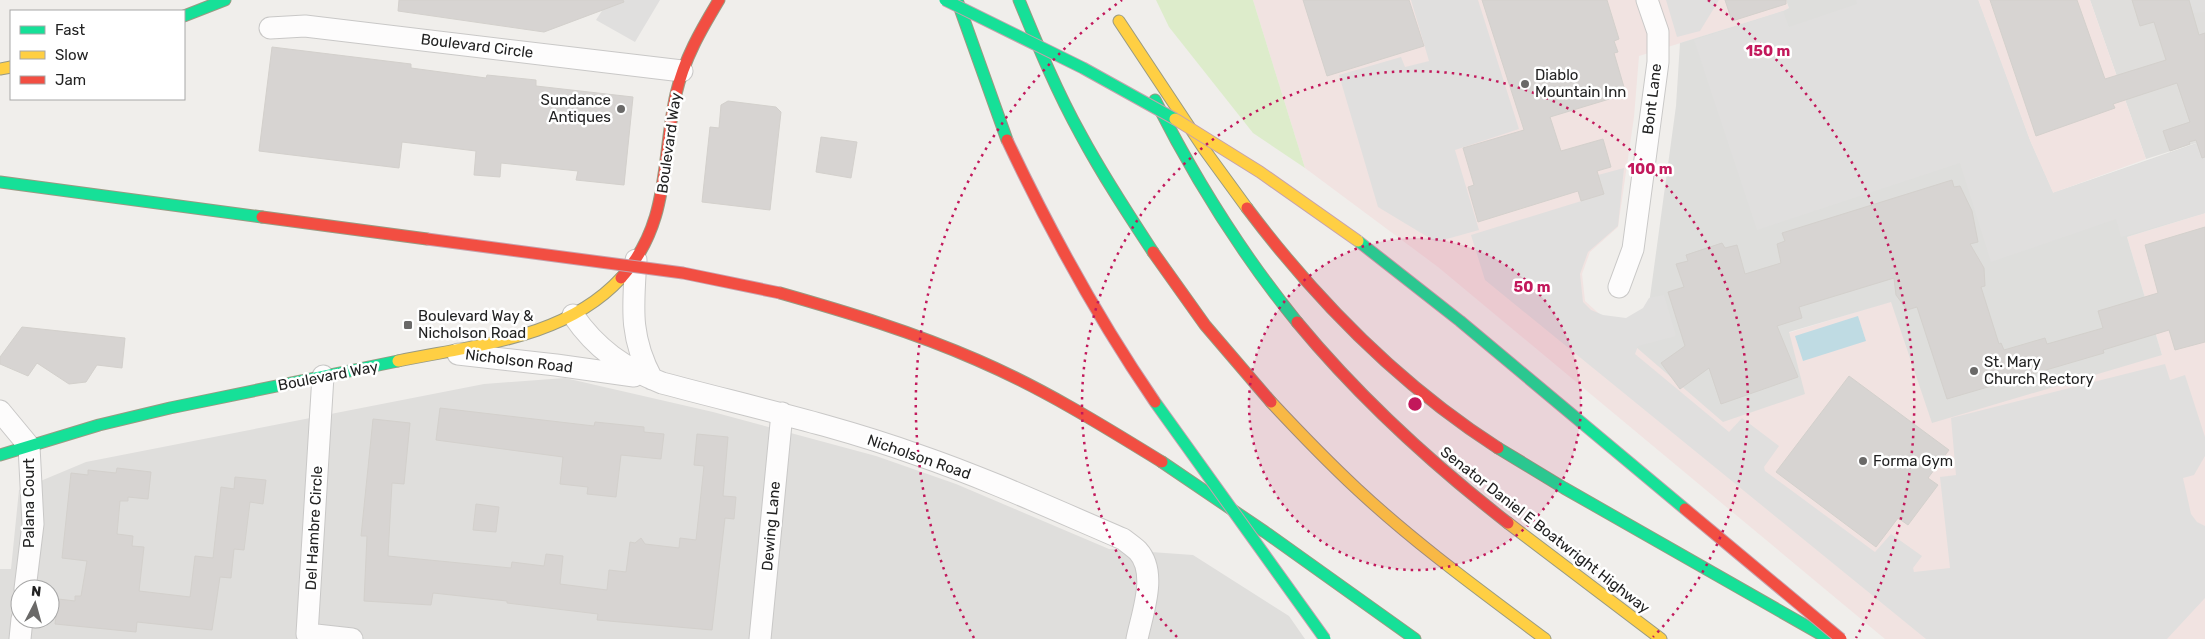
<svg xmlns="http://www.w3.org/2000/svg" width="2205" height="639" font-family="Rubik,sans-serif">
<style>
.residential{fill:#dfdedc;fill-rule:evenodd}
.commercial{fill:#f1e3e1}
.religious{fill:#dededc}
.grass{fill:#ddeccb}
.parking{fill:#e0dfde}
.water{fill:#bfdbe3}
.building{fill:#d7d4d2;stroke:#d3d0cc}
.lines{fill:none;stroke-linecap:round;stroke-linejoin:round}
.street-casing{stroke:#c9c8c7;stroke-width:23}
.fast-casing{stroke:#999a82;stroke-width:13}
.slow-casing{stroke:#999a82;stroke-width:13}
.jam-casing{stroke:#999a82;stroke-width:13}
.street{stroke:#fdfcfc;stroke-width:21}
.fast{stroke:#16e098;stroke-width:11}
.slow{stroke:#ffcf43;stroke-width:11}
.jam{stroke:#f24e42;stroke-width:11}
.fast-bridge-casing{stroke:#c5a2ac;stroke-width:13;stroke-linecap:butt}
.slow-bridge-casing{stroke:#c5a2ac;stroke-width:13;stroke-linecap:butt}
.jam-bridge-casing{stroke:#c5a2ac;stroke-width:13;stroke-linecap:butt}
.fast-bridge{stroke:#16e098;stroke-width:11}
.slow-bridge{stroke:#ffcf43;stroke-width:11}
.jam-bridge{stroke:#f24e42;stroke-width:11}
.ring{fill:none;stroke:#c2185b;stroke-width:2.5;stroke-dasharray:2.5 5}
.poi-dot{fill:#6a6968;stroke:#fff;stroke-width:2}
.labels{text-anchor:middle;stroke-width:5;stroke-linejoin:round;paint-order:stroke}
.street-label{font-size:15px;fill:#222;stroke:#fff}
.poi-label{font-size:15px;fill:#222;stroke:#fff;text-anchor:start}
.centre{fill:#c2185b;stroke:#fff;stroke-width:2.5}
.ring-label{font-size:15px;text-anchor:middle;font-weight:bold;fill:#c2185b;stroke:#fff;stroke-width:5;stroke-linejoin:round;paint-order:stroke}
</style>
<rect width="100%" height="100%" fill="#f0eeeb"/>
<path class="residential" d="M2090,0H2205V140L2146,159Z
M565,378L713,412L876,456L956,484L1109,549L1193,555L1289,616L1305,639H0V569H11L19,490L86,462L484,384ZM20,589H50V619H20Z"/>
<path class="commercial" d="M1253,0H1786L1789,8L1783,11L1639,56L1634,117L1618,227L1590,252L1582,274L1585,301L1636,347L1788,333L1892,301L2162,355L2127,237L2205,213V639H1885L1438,267L1305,168Z
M1978,0H2090L2146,159L2053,193L2030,141Z"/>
<path class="religious" d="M1786,0H1978L2030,141L2053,193L2205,140V213L2127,237L2162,355L1932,423L1891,302L1789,332L1805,394L1723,422L1636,347L1650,297L1676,106L1680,43L1783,11L1789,8Z"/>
<path class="grass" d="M1156,0H1253L1305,168L1253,133L1169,27Z"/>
<path class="parking" d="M609,0H660L635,42L596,20Z
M1411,0H1478L1519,129L1455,150L1479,230L1436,242L1378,207L1339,75L1401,57L1405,67L1429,61Z
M1666,0H1719L1700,31L1677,37Z
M1856,0H1978L2030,141L2053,193L2205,141V213L2121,237L2116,219L1991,262L1960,163L1757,230L1694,40L1783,11L1789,27L1857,4Z
M2189,0H2205V12L2193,13Z
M1624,168L1618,226L1588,252L1580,274L1583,302L1591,310L1603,315L1626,318L1643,308L1649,298L1664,295L1676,336L1638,346L1635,354L1729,432L1742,418L1779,446L1764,467L1765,471L1875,552L1891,534L1922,556L1913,568L1914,572L1950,568L1940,477L1956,475L1951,418L2165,364L2170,380L2185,375L2205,437V456L2194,475L2183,478L2191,514L2197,522L2205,526V598L2167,639H1926L1485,280L1471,235L1604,194L1598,175Z"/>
<path class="water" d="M1858,316L1866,341L1803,361L1795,336Z"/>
<path class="building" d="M399,0H623L624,2L544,32L398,11Z
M1303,0H1409L1424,46L1327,76Z
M1482,0H1607L1619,39L1614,41L1618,52L1614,53L1626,94L1550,117L1561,151L1603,139L1611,167L1597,171L1604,194L1581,201L1578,191L1478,222L1468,187L1474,185L1463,148L1524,130Z
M1725,0H1786V4L1732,21Z
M1990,0H2077L2105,79L2166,60L2154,22L2140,26L2132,0H2189L2199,35L2205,33V157L2202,158L2196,140L2189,142L2190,144L2170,151L2163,131L2190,122L2177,83L2113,104L2115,108L2036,136Z
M272,47L411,64V68L486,78L487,75L536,80V86L633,97L624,185L576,180L578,171L501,163L500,177L474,175L476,151L402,142L399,168L259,151Z
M728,101L776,107L781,112L770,210L702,202L710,127L719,128L721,105Z
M821,137L857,142L851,178L816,172Z
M1952,180L1954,187L1960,186L1972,211L1978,242L1970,244L1984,268L1985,286L1981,287L1999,344L2001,343L2004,350L2045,338L2047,344L2103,328L2098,311L2158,293L2145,245L2205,227V342L2175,350L2169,330L2103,350L2104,353L1947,399L1917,307L1907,310L1896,295L1894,278L1799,307L1802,318L1777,326L1798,377L1721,404L1709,368L1680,389L1661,363L1685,346L1668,292L1684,287L1676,264L1688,261L1686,255L1722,243L1725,248L1737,245L1745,274L1781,263L1777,244L1785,241L1782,233Z
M22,327L125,338L122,368L97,365L86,382L69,384L37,363L28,376L0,364V357Z
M1849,376L1949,450L1928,478L1938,485L1908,525L1898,518L1876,547L1776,472Z
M440,408L594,426L595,422L644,427V432L664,434L661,459L621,455L616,497L587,494L588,487L560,484L563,457L436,440Z
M373,419L410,423L404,484L392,483L388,556L511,568L512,562L544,566L546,554L563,556L560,584L607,590L609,570L626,572L630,542L635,543L641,538L645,544L679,548L680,538L696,540L704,466L694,465L697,434L728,437L723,496L736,497L734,519L725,518L712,630L597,620L598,614L507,603V601L433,593L431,605L364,601L367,536H361Z
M117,468L151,472L148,499L128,497V501H120L117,534L133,536L132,546L144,547L139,591L190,597L195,556L213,558L221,487L234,489L235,477L266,480L263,504L250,502L244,550L234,549L231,578L220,577L212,630L137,622L136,632L55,624L58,599L75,601V596H81L87,561L62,558L71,473L88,475V470L116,473Z
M476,504L499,507L496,532L473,530Z"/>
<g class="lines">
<g class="street-casing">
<path id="street" d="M270,28L305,26L682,71
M636,260C633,307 629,336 652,379
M1619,287L1633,249L1658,62V32L1647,0
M573,315C596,349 624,368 662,383C748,406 835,425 918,455C988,479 1055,510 1123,539C1128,543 1134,547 1138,551C1158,573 1142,614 1137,639
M458,354L556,365L634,376
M323,376L307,634L352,639
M0,411L29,446L33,524L25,589
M20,639L22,619
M760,639L782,413"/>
</g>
<g class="fast-casing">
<path id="fast" d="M957,0L1007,140
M1019,0C1038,46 1057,92 1081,135C1103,176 1128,214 1153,252
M184,16L225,0
M1155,100C1195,179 1241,253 1297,322
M0,182L262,217
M1498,448L1564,488L1829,639
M0,455L99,425L170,408L398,361
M1162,462L1265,532L1415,639"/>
</g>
<g class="slow-casing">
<path id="slow" d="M1119,21L1204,149L1247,208
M0,69L11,67
M398,361C475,345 565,339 621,278
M1271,402C1299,432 1327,461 1357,489C1416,544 1481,591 1545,639
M1508,523L1661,639"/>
</g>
<g class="jam-casing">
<path id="jam" d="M1247,208C1317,301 1400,385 1498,448
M262,217L427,239
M1153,252L1205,325L1271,402
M621,278C671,223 661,160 676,94C684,59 701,30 719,0
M780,293C847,312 913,332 977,360C1042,388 1102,425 1162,462
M1297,322C1359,397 1431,463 1508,523"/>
</g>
<use href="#street" class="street"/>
<use href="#fast" class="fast"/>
<use href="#slow" class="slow"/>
<use href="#jam" class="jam"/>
<g class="fast-bridge-casing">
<path id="fast-bridge" d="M945,0L1083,68L1175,119
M1358,241L1460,321L1685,509
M1155,402L1325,639"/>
</g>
<g class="slow-bridge-casing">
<path id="slow-bridge" d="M1175,119L1260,172L1358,241"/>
</g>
<g class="jam-bridge-casing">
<path id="jam-bridge" d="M1007,140C1050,231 1098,319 1155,402
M427,239L683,273L780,293
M1685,509L1841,639"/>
</g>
<use href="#fast-bridge" class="fast-bridge"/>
<use href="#slow-bridge" class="slow-bridge"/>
<use href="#jam-bridge" class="jam-bridge"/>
</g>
<circle cx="1415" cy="404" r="166" fill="#c2185b" fill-opacity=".12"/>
<g class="ring">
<circle cx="1415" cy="404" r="166"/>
<path d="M1177 637A333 333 0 1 1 1653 637"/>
<path d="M974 638A499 499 0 0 1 1122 0M1708 0A499 499 0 0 1 1856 638"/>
</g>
<g class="poi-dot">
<circle cx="1525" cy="84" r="5"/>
<circle cx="621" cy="109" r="5"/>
<rect x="403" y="320" width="10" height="10" rx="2.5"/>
<circle cx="1974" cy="371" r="5"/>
<circle cx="1863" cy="461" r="5"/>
</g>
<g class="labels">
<g class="street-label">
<text transform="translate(477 46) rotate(7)" y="5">Boulevard Circle</text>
<text transform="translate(1652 99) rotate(-83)" y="5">Bont Lane</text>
<text transform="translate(669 143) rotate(-82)" y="5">Boulevard Way</text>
<text transform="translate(519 361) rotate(7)" y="5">Nicholson Road</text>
<text transform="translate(328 376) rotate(-11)" y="5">Boulevard Way</text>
<text transform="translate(919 457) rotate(19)" y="5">Nicholson Road</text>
<text transform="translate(29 503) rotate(-90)" y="5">Palana Court</text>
<text transform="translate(771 526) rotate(-85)" y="5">Dewing Lane</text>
<text transform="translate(314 528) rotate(-87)" y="5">Del Hambre Circle</text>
<text transform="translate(1545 530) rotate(38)" y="5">Senator Daniel E Boatwright Highway</text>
</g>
<g class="poi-label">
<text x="1535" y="80">Diablo<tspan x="1535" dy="17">Mountain Inn</tspan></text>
<text x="611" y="105" text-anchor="end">Sundance<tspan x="611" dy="17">Antiques</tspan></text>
<text x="418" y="321">Boulevard Way &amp;<tspan x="418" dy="17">Nicholson Road</tspan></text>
<text x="1984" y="367">St. Mary<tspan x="1984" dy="17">Church Rectory</tspan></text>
<text x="1873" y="466">Forma Gym</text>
</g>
</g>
<circle cx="1415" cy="404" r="8" class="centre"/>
<g class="ring-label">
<text x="1768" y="56">150 m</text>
<text x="1650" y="174">100 m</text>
<text x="1532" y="292">50 m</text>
</g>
<rect x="10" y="10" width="175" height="90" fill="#ffffff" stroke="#a7a7a7"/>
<rect x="20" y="26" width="25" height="8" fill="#16e098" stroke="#a7a7a7"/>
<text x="55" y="35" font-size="15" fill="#222222">Fast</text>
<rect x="20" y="51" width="25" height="8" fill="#ffcf43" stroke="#a7a7a7"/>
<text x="55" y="60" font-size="15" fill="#222222">Slow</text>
<rect x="20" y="76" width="25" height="8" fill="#f24e42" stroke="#a7a7a7"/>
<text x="55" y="85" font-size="15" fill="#222222">Jam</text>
<g transform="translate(35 604) rotate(6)"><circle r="24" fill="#ffffff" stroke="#a7a7a7"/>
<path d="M0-4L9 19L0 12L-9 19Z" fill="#6a6968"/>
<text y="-8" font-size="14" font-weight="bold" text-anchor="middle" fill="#222222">N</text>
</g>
</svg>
